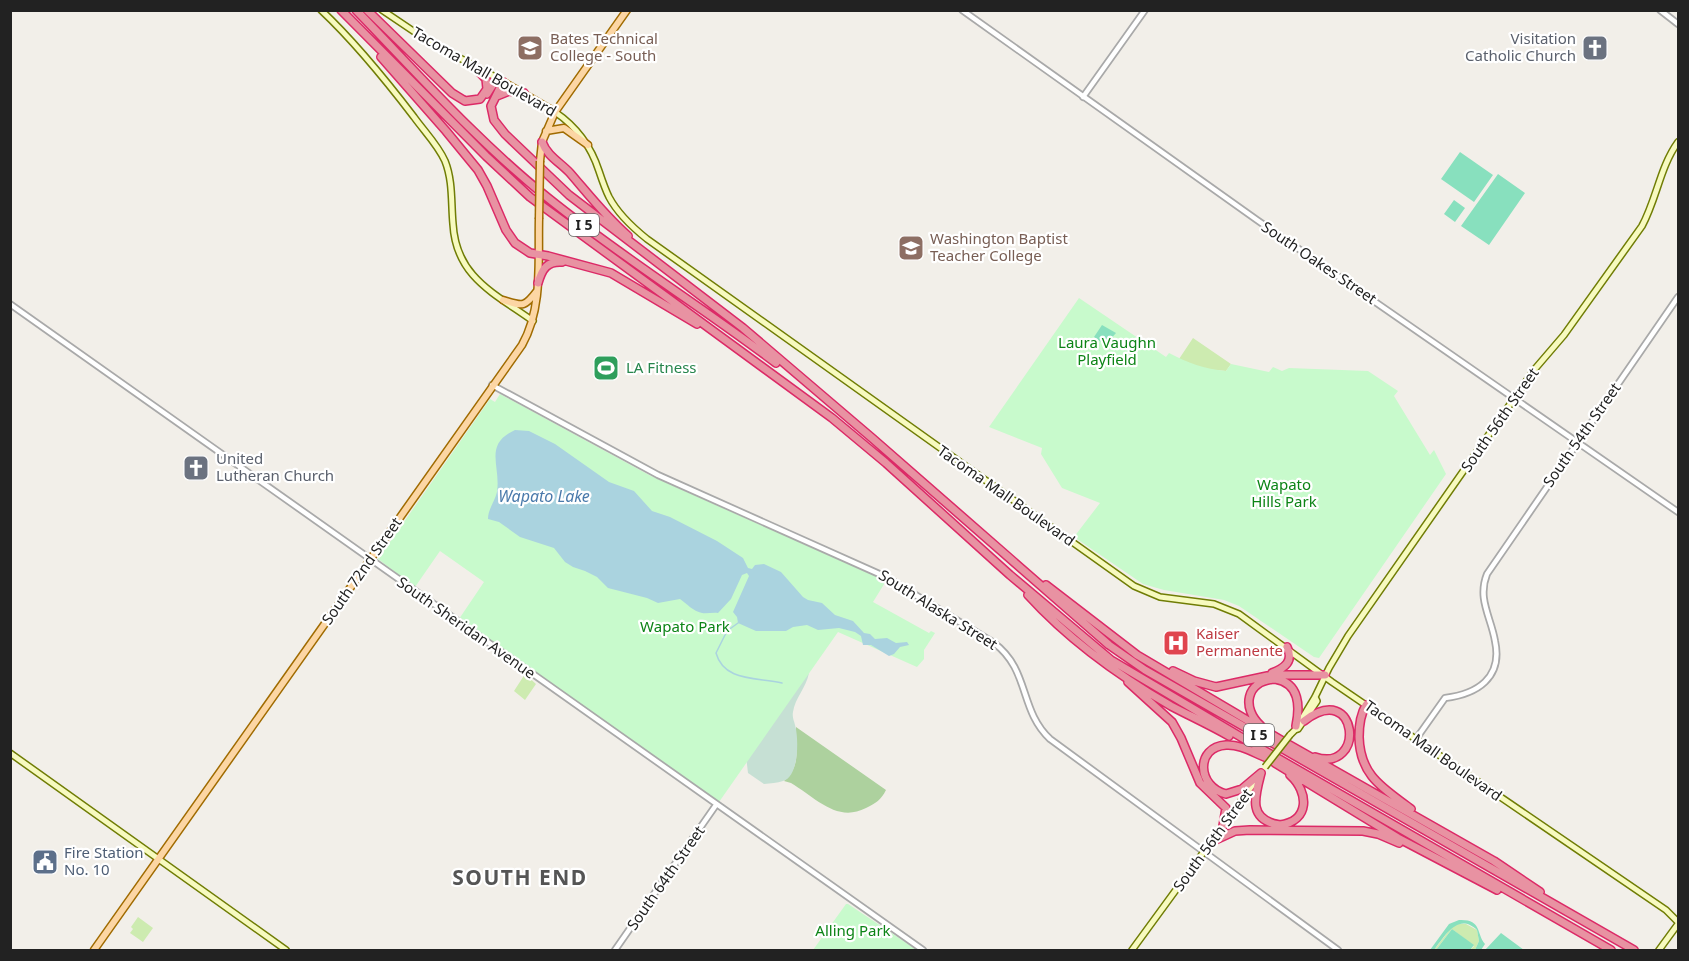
<svg xmlns="http://www.w3.org/2000/svg" width="1689" height="961" font-family="'Noto Sans',sans-serif">
<style>
.grass{fill:#cdebb0}
.forest{fill:#add19e}
.wetland{fill:#c6e0d4}
.park{fill:#c8facc}
.pitch{fill:#88e0be}
.water{fill:#aad3df}
.lines{fill:none;stroke-linecap:round;stroke-linejoin:round}
.stream{stroke:#aad3df;stroke-width:1.5}
.tertiary-casing{stroke:#a9a9a9;stroke-width:8}
.secondary-casing{stroke:#707d05;stroke-width:8}
.primary-casing{stroke:#a06b00;stroke-width:9}
.motorway-casing{stroke:#dc2a67;stroke-width:10}
.tertiary{stroke:#fff;stroke-width:4.5}
.secondary{stroke:#f7fabf;stroke-width:5}
.primary{stroke:#fcd6a4;stroke-width:6}
.motorway{stroke:#e892a2;stroke-width:7}
.secondary-bridge-casing{stroke:#707d05;stroke-width:8;stroke-linecap:butt}
.primary-bridge-casing{stroke:#a06b00;stroke-width:9;stroke-linecap:butt}
.secondary-bridge{stroke:#f7fabf;stroke-width:5}
.primary-bridge{stroke:#fcd6a4;stroke-width:6}
.labels{text-anchor:middle;stroke-width:4.5;stroke-linejoin:round;paint-order:stroke}
.shield{fill:#fff;stroke:#646464;stroke-width:1.5}
.shield-label{font-size:14px;font-weight:bold;fill:#222}
.education-label{font-size:15px;fill:#785e54;stroke:#fff;text-anchor:start}
.worship-label{font-size:15px;fill:#5b616d;stroke:#fff;text-anchor:end}
.street-label{font-size:15px;fill:#222;stroke:#fff}
.park-label{font-size:15px;fill:#0c8416;stroke:#fff}
.leisure-label{font-size:15px;fill:#27864d;stroke:#fff;text-anchor:start}
.health-label{font-size:15px;fill:#be3a42;stroke:#fff;text-anchor:start}
.service-label{font-size:15px;fill:#4e5e75;stroke:#fff;text-anchor:start}
.water-label{font-size:16px;font-style:italic;fill:#4a7aab;stroke:#fff}
.district-label{font-size:21px;font-weight:bold;letter-spacing:1.5px;fill:#555;stroke:#fff}
</style>
<rect width="100%" height="100%" fill="#f2efe9"/>
<path class="grass" d="M1193,338L1231,364L1226,371L1204,369L1179,359Z
M525,674L536,684L525,700L514,691Z
M138,917L153,928L143,942L130,933L133,929L131,927Z
M1456,924H1466L1477,930L1479,941L1475,950H1470L1474,946L1452,929L1436,950H1434L1451,928Z"/>
<path class="forest" d="M796,727L886,790C881,800 876,803 866,808C837,823 816,798 791,783L784,781C802,764 795,750 796,727Z"/>
<path class="wetland" d="M809,673C806,688 795,698 793,712C792,718 794,720 795,725C799,738 799,777 783,781C777,783 771,783 764,784L748,773L746,756L795,685Z"/>
<path class="park" d="M1079,298L1166,357L1169,353C1188,363 1204,369 1226,371L1231,364L1269,372L1273,367L1282,371L1289,368L1368,371L1398,391L1394,396L1430,455L1434,450L1446,474L1319,658L1314,657L1239,606L1224,600L1164,590L1143,584L1074,537L1100,503L1062,488L1041,454L1042,448L989,427Z
M500,394L651,476L886,581L873,602L929,633L931,631L935,633L924,650V659L917,667L838,632L719,802L459,619L484,582L440,551L415,587L378,559L490,399L495,402Z
M846,904H848L917,950H813Z"/>
<path class="pitch" d="M1460,152L1493,175L1474,202L1441,179Z
M1498,174L1525,193L1489,245L1461,226Z
M1454,200L1465,208L1455,222L1444,214Z
M1102,325L1116,333L1109,341L1101,342L1094,337Z
M1459,920C1482,919 1476,933 1485,944L1481,950H1475L1479,941L1477,930C1458,912 1445,936 1434,950H1430L1449,924Z
M1452,929L1474,945L1470,950H1436Z
M1501,933L1524,950H1485Z"/>
<path class="water" d="M515,430L529,431L555,444L609,482L634,491L652,511L670,517L717,541L743,558L748,568L752,569L755,565L764,564L781,572L803,597L808,600L822,603L835,615L853,621L864,633L870,634L875,639L887,638L896,643L907,642L909,645L900,647L894,654L889,656L871,645H863L861,636L855,632L839,628L818,630L807,625L793,627L786,631H756L738,623L737,617L733,612L749,576L747,573L742,575L731,599L718,613C713,612 707,614 702,613C693,611 687,604 680,599L658,603L647,598L608,588L597,577L585,571L573,567L565,562L554,548L520,537L499,522L488,519C488,509 495,501 497,492C501,465 483,445 515,430Z"/>
<g class="lines">
<path class="stream" d="M738,623L727,631L716,653C724,682 757,677 782,683"/>
<g class="tertiary-casing">
<path id="tertiary" d="M962,10L1257,220L1678,512
M1660,10L1678,24
M1083,97L1145,10
M10,304L923,950
M492,385L658,475L886,577L994,643C1030,670 1019,710 1050,739L1338,950
M1416,739L1445,698C1477,694 1503,678 1495,641C1491,617 1477,599 1487,574L1678,297
M615,950L716,805"/>
</g>
<g class="secondary-casing">
<path id="secondary" d="M321,10C356,43 385,79 414,117C424,131 438,145 445,161C453,181 451,203 453,224C456,277 494,293 533,321
M382,10L428,41L497,78
M555,112C577,127 591,146 599,171C602,180 605,189 609,197C618,214 632,227 647,239L1134,586L1160,597L1214,604L1239,614L1332,682L1666,910L1678,922
M1295,730L1315,697L1329,668L1348,636L1534,370L1564,335L1642,226C1657,198 1660,167 1678,142
M1290,735L1295,730L1298,729L1317,701L1315,697
M10,753L286,950
M1132,950L1257,779
M1659,950L1678,924"/>
</g>
<g class="primary-casing">
<path id="primary" d="M500,80L555,112
M546,131L564,128L588,145
M540,161L542,142L555,112L627,10
M503,300C523,306 524,308 537,291
M94,950L522,345C543,308 538,261 539,219"/>
</g>
<g class="motorway-casing">
<path id="motorway" d="M341,10L486,156L530,197L832,418L886,463L1010,575L1111,660L1246,740L1611,950
M356,10C418,74 478,142 548,198C621,257 701,306 776,363
M367,10L452,93L465,101L480,99L487,89L486,79L474,66
M381,57L446,131L478,170L487,186L506,230L515,243L530,253L548,256L611,273L697,324
M503,82L491,106L494,120L505,134L569,195L743,328L872,438L1109,645L1145,670L1634,950
M487,94L497,78
M497,96L509,91L524,93
M542,142C547,156 561,163 570,173C589,195 606,217 628,236
M538,283C542,269 547,261 562,262
M1046,585L1137,655L1286,743L1494,861L1540,892
M1028,595C1068,639 1119,676 1171,706C1190,716 1210,725 1229,736
M1173,671L1194,681L1216,687L1272,675H1325
M1272,673C1285,668 1294,661 1287,647
M1128,682L1172,722L1181,738L1200,783L1226,808L1223,826
M1366,705C1360,715 1359,725 1359,737C1360,776 1383,788 1411,809
M1304,721C1359,679 1366,774 1315,757
M1261,726C1241,708 1246,681 1275,679C1300,683 1300,707 1296,726
M1275,763L1398,838L1497,890
M1261,773L1242,789L1226,794C1197,787 1195,747 1226,745C1240,744 1254,753 1267,758
M1261,773C1255,796 1247,820 1280,825C1310,821 1309,792 1290,775
M1211,842L1235,831L1250,830L1363,831L1378,834L1399,843"/>
</g>
<use href="#tertiary" class="tertiary"/>
<use href="#secondary" class="secondary"/>
<use href="#primary" class="primary"/>
<use href="#motorway" class="motorway"/>
<g class="secondary-bridge-casing">
<path id="secondary-bridge" d="M1265,767L1290,735"/>
</g>
<g class="primary-bridge-casing">
<path id="primary-bridge" d="M539,219L540,161"/>
</g>
<use href="#secondary-bridge" class="secondary-bridge"/>
<use href="#primary-bridge" class="primary-bridge"/>
</g>
<defs>
<g id="university-square" transform="scale(1.35)"><rect x="-9" y="-9" width="18" height="18" rx="4" fill="#8d6e63" stroke="#fff"/><path d="M0-5L7-2L0 1L-7-2ZM-4 1L0 2.5L4 1V4Q0 6-4 4Z" fill="#fff"/></g>
<g id="church-square" transform="scale(1.35)"><rect x="-9" y="-9" width="18" height="18" rx="4" fill="#6b7280" stroke="#fff"/><path d="M-1.2-6h2.4v3.5h3.3v2.4h-3.3V6h-2.4V-.1h-3.3v-2.4h3.3Z" fill="#fff"/></g>
<g id="stadium-square" transform="scale(1.35)"><rect x="-9" y="-9" width="18" height="18" rx="4" fill="#2e9e5b" stroke="#fff"/><path d="M0-5a6.5 5 0 1 0 0 10a6.5 5 0 1 0 0-10ZM-3.5-1.8h7v3.6h-7Z" fill="#fff"/></g>
<g id="hospital-square" transform="scale(1.35)"><rect x="-9" y="-9" width="18" height="18" rx="4" fill="#e0444e" stroke="#fff"/><path d="M-5-5h3v3.5h4V-5h3V5h-3V1.5h-4V5h-3Z" fill="#fff"/></g>
<g id="civic-square" transform="scale(1.35)"><rect x="-9" y="-9" width="18" height="18" rx="4" fill="#5c6f8a" stroke="#fff"/><path d="M-.6-6.5H3V-4.5H.6V-3L4-1V1h2V6H-6V1h2V-1L-.6-3ZM-1.2 2.5V6h2.4V2.5Z" fill="#fff"/></g>
</defs>
<g fill-rule="evenodd">
<use href="#university-square" x="530" y="48"/>
<use href="#church-square" x="1595" y="48"/>
<use href="#university-square" x="911" y="248"/>
<use href="#stadium-square" x="606" y="368"/>
<use href="#church-square" x="196" y="468"/>
<use href="#hospital-square" x="1176" y="643"/>
<use href="#civic-square" x="45" y="862"/>
</g>
<g class="labels">
<g class="shield">
<rect x="569" y="214" width="30" height="22" rx="4.5"/>
<rect x="1244" y="724" width="30" height="22" rx="4.5"/>
</g>
<g class="shield-label">
<text x="584" y="230">I 5</text>
<text x="1259" y="740">I 5</text>
</g>
<g class="education-label">
<text x="550" y="44">Bates Technical<tspan x="550" dy="17">College - South</tspan></text>
<text x="930" y="244">Washington Baptist<tspan x="930" dy="17">Teacher College</tspan></text>
</g>
<g class="worship-label">
<text x="1576" y="44">Visitation<tspan x="1576" dy="17">Catholic Church</tspan></text>
<text x="216" y="464" text-anchor="start">United<tspan x="216" dy="17">Lutheran Church</tspan></text>
</g>
<g class="street-label">
<text transform="translate(484 72) rotate(30)" y="5">Tacoma Mall Boulevard</text>
<text transform="translate(1319 263) rotate(34)" y="5">South Oakes Street</text>
<text transform="translate(1500 420) rotate(-55)" y="5">South 56th Street</text>
<text transform="translate(1582 435) rotate(-55)" y="5">South 54th Street</text>
<text transform="translate(1006 496) rotate(35)" y="5">Tacoma Mall Boulevard</text>
<text transform="translate(362 571) rotate(-55)" y="5">South 72nd Street</text>
<text transform="translate(938 610) rotate(32)" y="5">South Alaska Street</text>
<text transform="translate(466 628) rotate(35)" y="5">South Sheridan Avenue</text>
<text transform="translate(1433 751) rotate(35)" y="5">Tacoma Mall Boulevard</text>
<text transform="translate(1213 840) rotate(-54)" y="5">South 56th Street</text>
<text transform="translate(666 878) rotate(-55)" y="5">South 64th Street</text>
</g>
<g class="park-label">
<text x="1107" y="348">Laura Vaughn<tspan x="1107" dy="17">Playfield</tspan></text>
<text x="1284" y="490">Wapato<tspan x="1284" dy="17">Hills Park</tspan></text>
<text x="685" y="632">Wapato Park</text>
<text x="853" y="936">Alling Park</text>
</g>
<g class="leisure-label">
<text x="626" y="373">LA Fitness</text>
</g>
<g class="health-label">
<text x="1196" y="639">Kaiser<tspan x="1196" dy="17">Permanente</tspan></text>
</g>
<g class="service-label">
<text x="64" y="858">Fire Station<tspan x="64" dy="17">No. 10</tspan></text>
</g>
<g class="water-label">
<text x="544" y="502">Wapato Lake</text>
</g>
<g class="district-label">
<text x="520" y="885">SOUTH END</text>
</g>
</g>
<rect width="1689" height="961" fill="none" stroke="#222222" stroke-width="24"/>
</svg>
